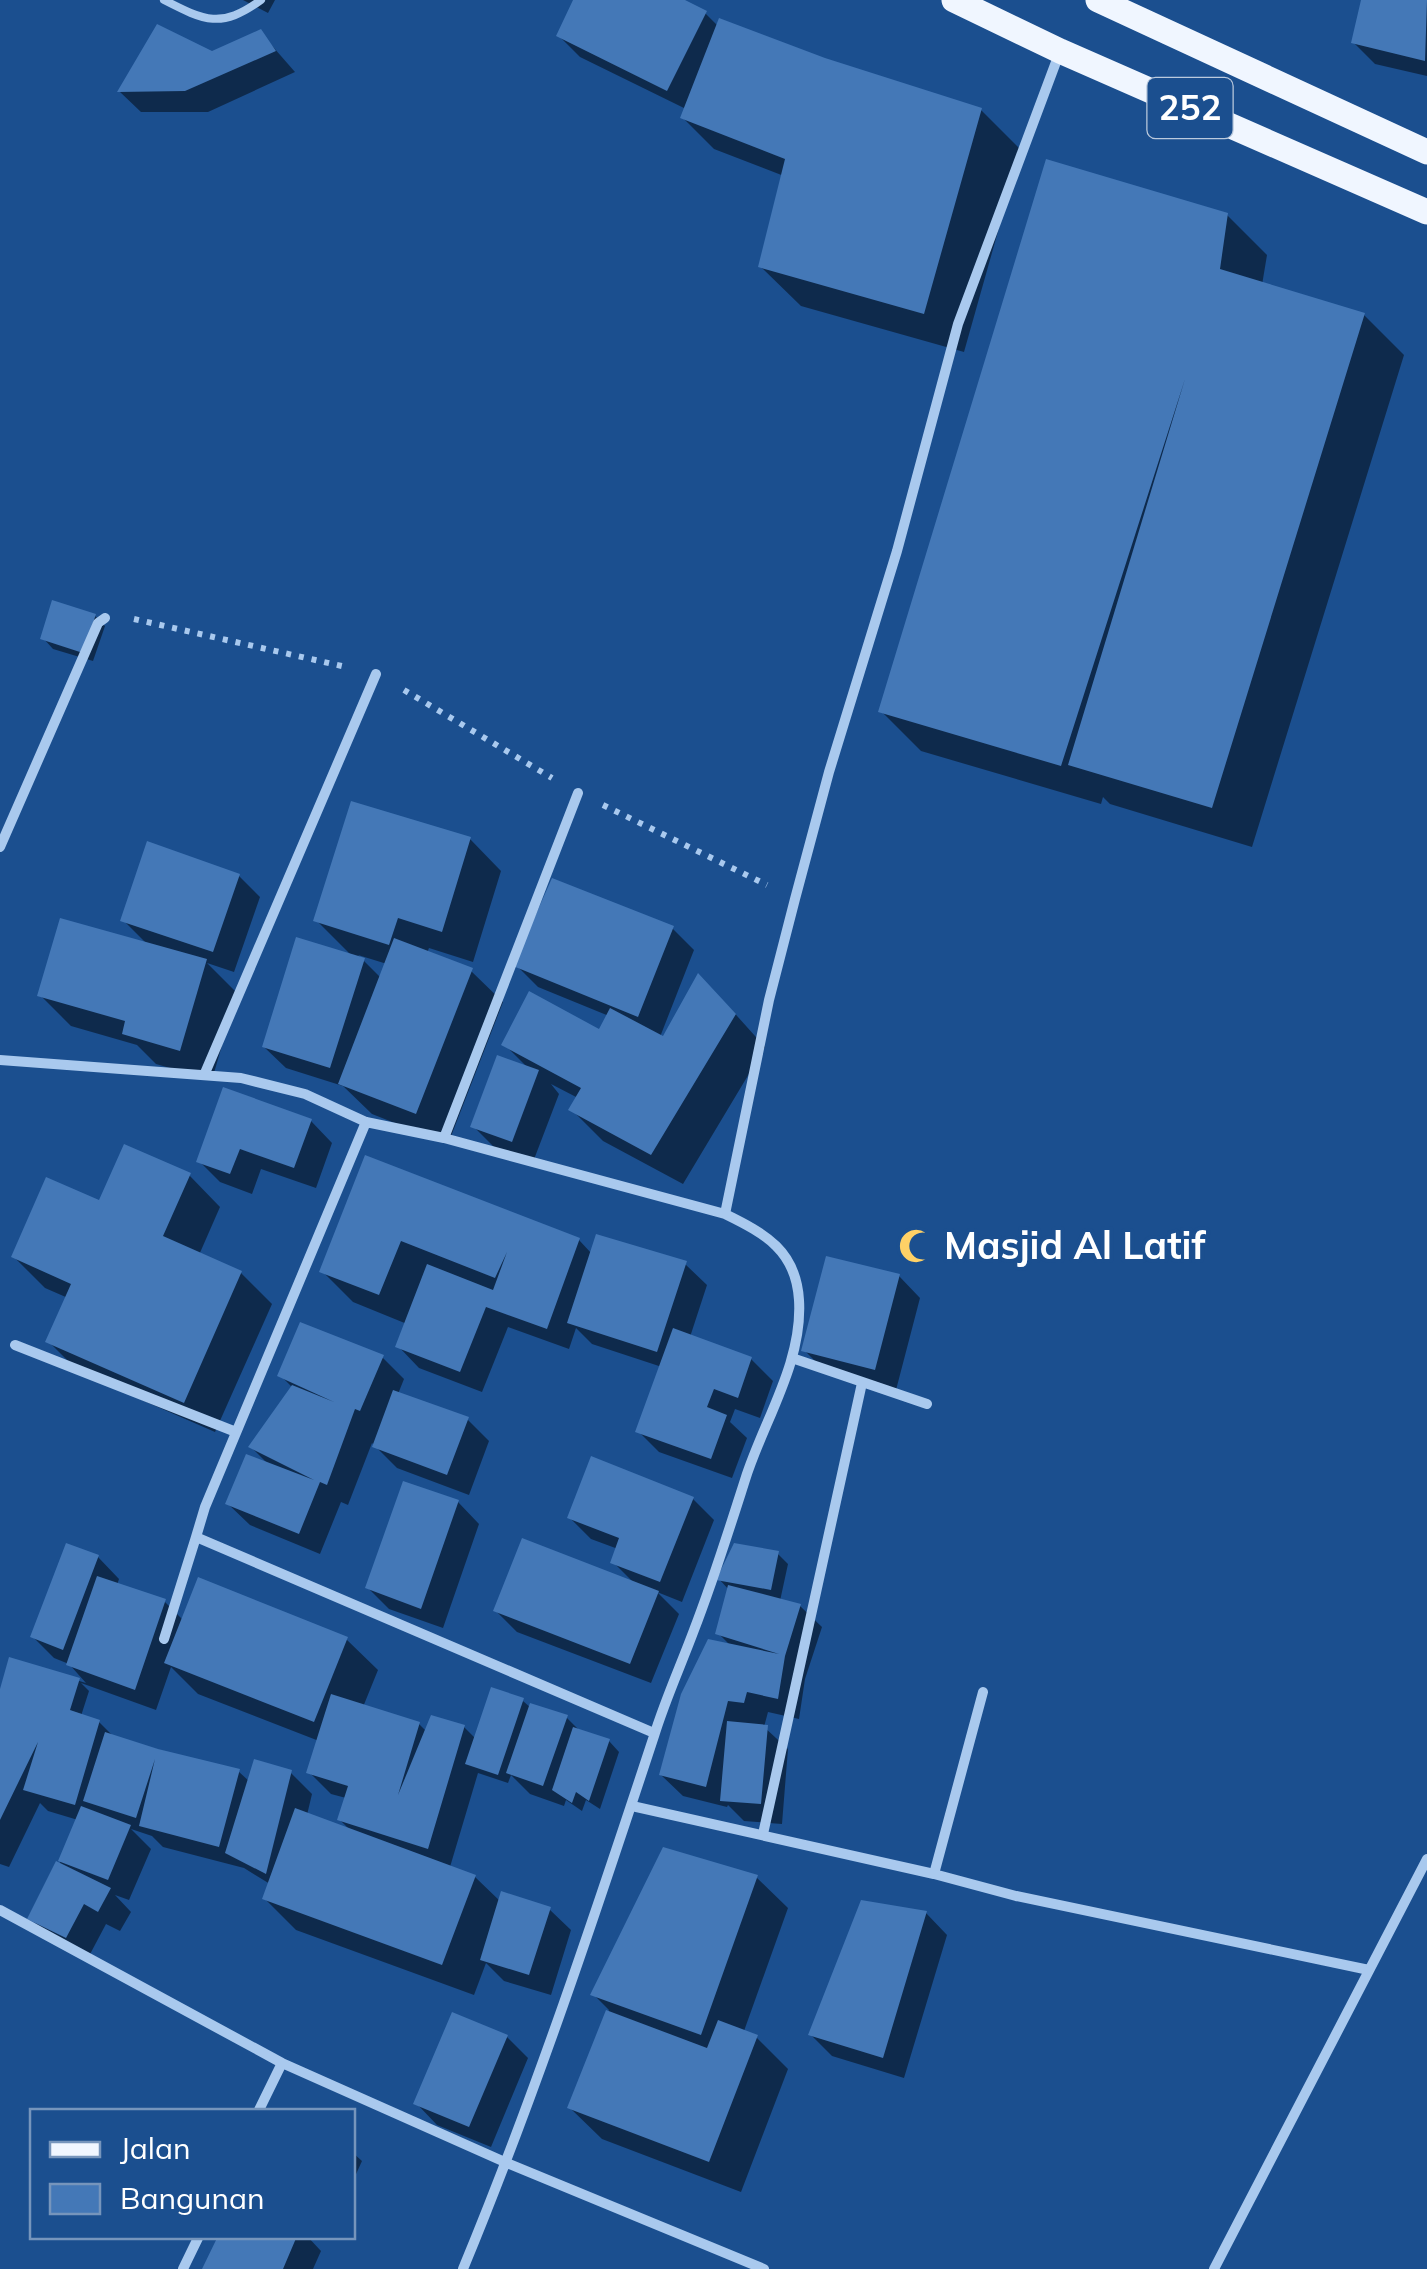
<svg xmlns="http://www.w3.org/2000/svg" width="1427" height="2269" font-family="Mulish,sans-serif">
<style>
.shadow{fill:#0007;fill-rule:evenodd}
.building{fill:#4478b7}
.lines{fill:none;stroke-linecap:round;stroke-linejoin:round}
.path{stroke:#a9c9ee;stroke-width:6;stroke-dasharray:5 8;stroke-linecap:butt}
.service{stroke:#a9c9ee;stroke-width:8}
.minor{stroke:#a9c9ee;stroke-width:10}
.primary{stroke:#f0f6ff;stroke-width:25}
.labels{text-anchor:middle;stroke-width:8;stroke-linejoin:round;paint-order:stroke}
.shield{fill:#1b4f8f;stroke:#bbcadd;stroke-width:2.5}
.shield-label{font-size:35px;font-weight:bold;fill:#fff}
.poi-label{font-size:38px;font-weight:bold;fill:#fff;stroke:#1b4f8f;text-anchor:start}
</style>
<rect width="100%" height="100%" fill="#1b4f8f"/>
<path class="shadow" d="M243,0H275L268,13Z
M576,0H679L705,13L718,26L981,110L1021,150L964,352L801,306L761,267L784,176L714,149L683,118L686,109L580,57L559,36Z
M1364,0H1427V76L1375,64L1353,42Z
M260,32L295,72L208,112H141L120,92Z
M1227,215L1267,255L1262,285L1364,315L1404,355L1252,847L1110,804L1103,797L1101,804L921,751L881,711Z
M95,616L105,626L93,661L53,649L43,638Z
M470,839L501,871L473,962L429,948L427,953L471,971L503,1002L448,1144L372,1114L343,1086L286,1068L264,1047L353,957L316,920ZM358,955L387,964L381,978Z
M239,876L260,897L234,972L207,963L237,993L212,1080L156,1064L137,1045L71,1026L40,995L148,945L123,920Z
M672,928L694,950L660,1037L664,1040L729,1007L765,1047L683,1184L603,1141L571,1109L578,1098L551,1084L559,1094L533,1162L495,1148L473,1126L529,1069L504,1044L600,1032L609,1016L538,987L516,965Z
M311,1121L332,1143L316,1188L261,1169L252,1194L220,1182L199,1161Z
M367,1158L579,1240L592,1254L685,1264L707,1285L690,1337L751,1359L773,1381L760,1418L735,1409L730,1422L747,1438L732,1478L659,1452L638,1431L662,1367L592,1344L576,1328L569,1349L508,1327L482,1392L419,1368L398,1346L407,1324L353,1302L322,1271Z
M189,1175L220,1207L199,1255L241,1273L272,1304L215,1432L80,1373L48,1341L68,1298L45,1288L14,1257L101,1204Z
M899,1276L920,1298L896,1390L826,1372L804,1350Z
M383,1358L404,1379L398,1394L467,1419L489,1441L469,1495L397,1468L372,1443L348,1505L341,1502L320,1554L250,1525L228,1504L270,1466L251,1447L293,1388L280,1375Z
M693,1499L714,1520L682,1602L657,1592L679,1614L651,1683L517,1632L496,1611L635,1584L613,1562L618,1549L591,1539L569,1517Z
M458,1502L479,1524L443,1628L389,1609L368,1588Z
M777,1553L788,1564L780,1601L800,1606L822,1627L805,1679L799,1719L768,1712L764,1727L788,1749L782,1824L744,1821L728,1805L727,1807L683,1796L661,1775L732,1647L718,1633L729,1590L719,1579Z
M98,1557L119,1579L117,1585L165,1602L183,1620L346,1639L378,1670L363,1707L419,1724L427,1732L464,1727L476,1739L523,1701L531,1708L567,1718L582,1733L609,1741L619,1752L600,1809L586,1800L582,1811L566,1800L564,1806L530,1794L511,1775L508,1783L478,1773L450,1867L475,1877L501,1902L549,1909L571,1930L551,1995L504,1981L486,1963L474,1995L296,1930L264,1898L270,1884L244,1868L163,1847L152,1836L131,1829L151,1849L129,1900L115,1895L131,1912L120,1931L106,1924L88,1958L51,1939L30,1918L60,1863L78,1820L48,1811L40,1803L9,1867L0,1864V1693L11,1660L86,1683L69,1664L54,1658L33,1637ZM171,1667L198,1694L319,1741L309,1772L331,1794L346,1798L340,1820L351,1831L307,1815L312,1794L291,1773L250,1782L238,1771L115,1738L99,1722L81,1716L89,1691L81,1683L156,1710Z
M756,1877L788,1908L744,2031L757,2038L788,2069L741,2192L602,2139L570,2108L609,2010L593,1994Z
M926,1913L947,1935L904,2078L832,2056L811,2035Z
M507,2037L528,2058L491,2147L437,2125L416,2103Z
M352,2152L362,2161L352,2183Z
M220,2236H307L321,2251L313,2269H207Z"/>
<path class="building" d="M573,0H685L707,11L667,91L556,36Z
M1361,0H1427L1425,61L1351,43Z
M719,18L825,58L982,108L924,314L758,267L785,159L680,118Z
M157,24L212,51L261,29L276,51L185,91L117,92Z
M1046,159L1228,213L1220,269L1365,313L1212,808L1068,765L1185,379L1061,766L878,712Z
M52,600L96,614L83,653L40,639Z
M351,801L471,837L442,932L398,918L389,945L313,921Z
M147,841L240,874L213,952L120,921Z
M552,878L674,926L638,1017L513,966Z
M60,918L207,959L180,1051L122,1034L125,1021L37,996Z
M296,937L365,958L330,1068L262,1047Z
M394,938L473,968L416,1114L338,1084Z
M698,973L736,1014L651,1155L568,1110L581,1088L501,1045L529,991L599,1029L610,1008L663,1036Z
M497,1055L539,1070L512,1142L470,1127Z
M223,1087L312,1119L294,1168L240,1149L230,1174L196,1162Z
M124,1144L191,1173L163,1236L242,1271L184,1403L45,1342L71,1284L11,1257L46,1177L99,1200Z
M365,1155L580,1238L547,1329L486,1307L460,1372L395,1347L427,1264L493,1290L507,1252L495,1278L401,1241L379,1295L319,1272Z
M596,1234L687,1261L657,1352L567,1323Z
M826,1256L900,1274L875,1370L801,1351Z
M300,1322L384,1355L360,1411L355,1409L327,1485L320,1482L299,1534L225,1504L246,1454L314,1480L248,1447L292,1385L334,1402L277,1376Z
M673,1328L752,1357L738,1398L714,1389L707,1407L727,1415L711,1459L635,1432Z
M393,1390L469,1417L447,1475L372,1447Z
M591,1456L694,1497L660,1582L610,1563L619,1538L567,1518Z
M403,1481L459,1500L421,1609L365,1588Z
M522,1538L659,1591L630,1664L493,1611Z
M66,1543L99,1555L63,1650L30,1637Z
M734,1543L779,1551L771,1590L716,1580Z
M97,1576L166,1599L135,1690L66,1665Z
M198,1577L348,1637L314,1722L164,1663Z
M728,1585L801,1604L785,1656L778,1699L747,1692L744,1703L728,1701L706,1787L659,1775L681,1694L708,1639L779,1654L715,1634Z
M9,1657L80,1678L70,1710L100,1720L75,1805L23,1790L38,1742L0,1820V1689Z
M491,1687L524,1698L498,1775L465,1764Z
M331,1694L420,1722L398,1795L431,1715L465,1725L428,1849L337,1820L348,1786L306,1773Z
M530,1703L568,1715L543,1786L506,1773Z
M727,1721L768,1725L761,1804L720,1801Z
M573,1727L610,1739L589,1801L576,1792L572,1803L552,1790Z
M105,1732L158,1749L240,1769L219,1847L139,1826L155,1759L136,1818L83,1801Z
M254,1759L292,1770L266,1874L225,1853Z
M81,1806L131,1825L108,1880L58,1861Z
M295,1808L476,1875L442,1965L262,1899Z
M663,1847L758,1875L701,2035L590,1995Z
M56,1861L111,1888L98,1912L84,1904L66,1938L27,1919Z
M501,1891L551,1907L529,1975L480,1960Z
M861,1900L927,1911L883,2058L808,2035Z
M606,2010L707,2048L718,2020L758,2035L709,2162L567,2108Z
M452,2012L508,2035L469,2127L413,2104Z
M218,2236H297L283,2269H202Z"/>
<g class="lines">
<path class="path" d="M134,619L346,667
M404,690L552,778
M603,805L767,885"/>
<path class="service" d="M164,0C205,21 221,29 261,0"/>
<path class="minor" d="M0,847L98,623L105,618
M0,1060L241,1078L305,1094L366,1122L444,1138L725,1214C766,1234 796,1251 799,1300C803,1363 763,1422 745,1480C729,1530 713,1581 694,1630C681,1665 665,1700 654,1736C595,1915 535,2095 463,2269
M205,1073L376,674
M366,1122L205,1507L196,1537L654,1733
M444,1138L578,793
M725,1214L769,1000L795,899L829,772L897,551L958,324L1059,54
M15,1345L236,1432
M792,1358L927,1404
M164,1639L196,1537
M632,1806L934,1874L1016,1896L1369,1970
M763,1834L862,1383
M934,1874L983,1692
M0,1910L282,2063L507,2163L764,2269
M258,2112L282,2063
M183,2269L199,2236
M1214,2269L1427,1859"/>
<path class="primary" d="M954,0L1060,51L1427,212
M1098,0L1427,152"/>
</g>
<defs>
<g id="mosque-bare" transform="scale(2.7)"><path d="M3.5-4.9A6 6 0 1 0 3.5 4.9A5 5 0 1 1 3.5-4.9Z" fill="#ffd166" stroke="#1b4f8f" stroke-width="2.5" paint-order="stroke"/></g>
</defs>
<g fill-rule="evenodd">
<use href="#mosque-bare" x="916" y="1246"/>
</g>
<g class="labels">
<rect class="shield" x="1147.5" y="78" width="85" height="60" rx="8"/>
<g class="shield-label">
<text x="1190" y="120">252</text>
</g>
<g class="poi-label">
<text x="944" y="1259">Masjid Al Latif</text>
</g>
</g>
<rect x="30" y="2109" width="325" height="130" fill="#1b4f8f" stroke="#7695bc" stroke-width="2.5"/>
<rect x="50" y="2142" width="50" height="15" fill="#f0f6ff" stroke="#7695bc" stroke-width="2.5"/>
<text x="120" y="2159" font-size="30" fill="#ffffff">Jalan</text>
<rect x="50" y="2184" width="50" height="30" fill="#4478b7" stroke="#7695bc" stroke-width="2.5"/>
<text x="120" y="2209" font-size="30" fill="#ffffff">Bangunan</text>
</svg>
